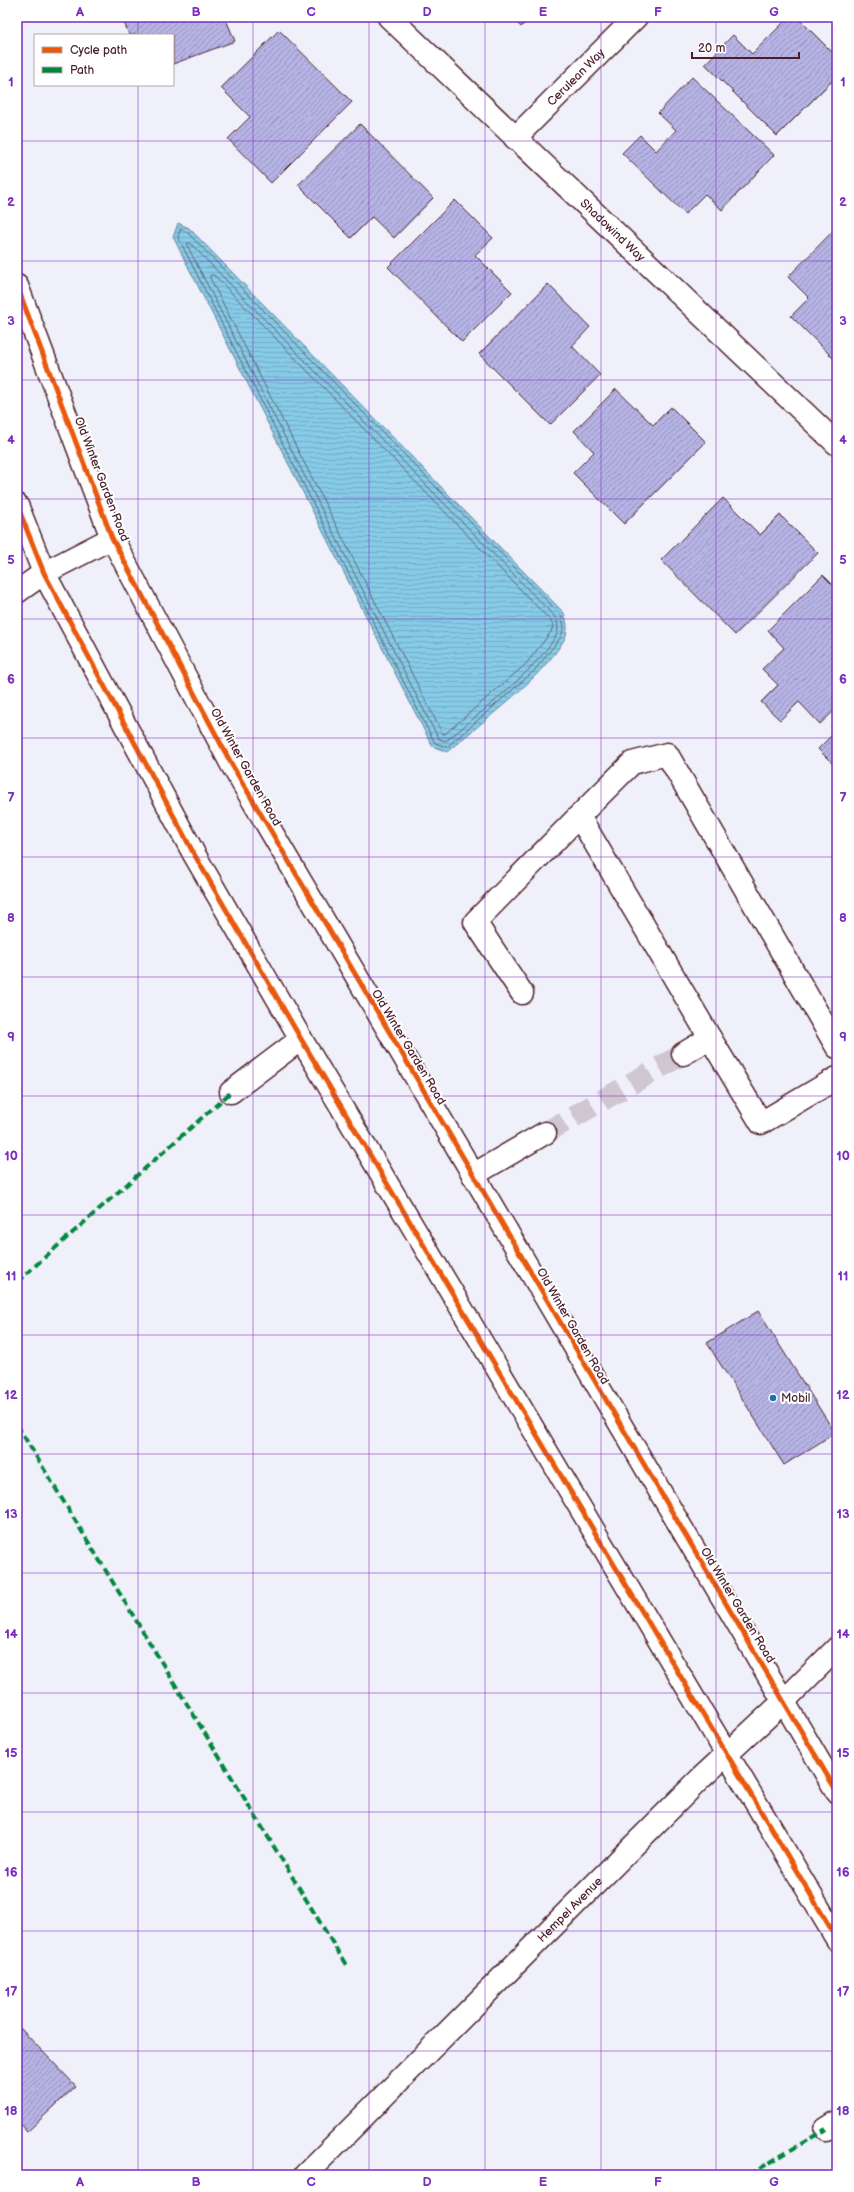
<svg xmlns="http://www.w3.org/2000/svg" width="854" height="2192" font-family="'Balsamiq Sans',sans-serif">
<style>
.water{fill:url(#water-rules);stroke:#6e869c}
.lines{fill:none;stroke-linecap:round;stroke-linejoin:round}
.shore{stroke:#626476;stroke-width:1}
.building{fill:url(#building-hatch);stroke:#4a1f2b}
.minor-tunnel{stroke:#cfc6d1;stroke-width:22;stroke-dasharray:22 11;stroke-linecap:butt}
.minor-casing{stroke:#4a1f2b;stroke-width:25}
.major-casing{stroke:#4a1f2b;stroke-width:25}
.minor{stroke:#fff;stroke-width:22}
.major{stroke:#fff;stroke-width:22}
.quiet{stroke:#00873e;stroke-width:4;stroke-dasharray:8 4;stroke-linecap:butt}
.cycleway-casing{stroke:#fff;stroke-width:8}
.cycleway{stroke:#e8590c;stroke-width:5}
.grid{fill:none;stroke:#7b2cbf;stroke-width:1;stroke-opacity:0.55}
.poi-dot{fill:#1f6fb2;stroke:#fff;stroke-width:1.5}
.labels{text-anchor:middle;stroke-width:4;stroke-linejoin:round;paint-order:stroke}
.street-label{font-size:12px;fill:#4a1f2b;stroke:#fff}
.poi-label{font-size:12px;fill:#4a1f2b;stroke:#fff;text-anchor:start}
.neatline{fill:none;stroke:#7b2cbf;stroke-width:1.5}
.grid-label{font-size:13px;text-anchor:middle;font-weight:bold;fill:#7b2cbf}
</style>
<defs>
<pattern id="water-rules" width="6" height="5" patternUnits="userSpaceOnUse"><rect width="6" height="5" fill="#86cbe7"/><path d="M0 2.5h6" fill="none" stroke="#75aec6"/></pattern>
<pattern id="building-hatch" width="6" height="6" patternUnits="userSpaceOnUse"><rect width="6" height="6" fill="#b6b3e5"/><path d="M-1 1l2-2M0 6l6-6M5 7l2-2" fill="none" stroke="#9691ba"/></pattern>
</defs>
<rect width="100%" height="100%" fill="#f0f0fa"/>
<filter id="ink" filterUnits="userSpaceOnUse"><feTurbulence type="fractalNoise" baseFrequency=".025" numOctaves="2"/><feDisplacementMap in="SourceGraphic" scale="8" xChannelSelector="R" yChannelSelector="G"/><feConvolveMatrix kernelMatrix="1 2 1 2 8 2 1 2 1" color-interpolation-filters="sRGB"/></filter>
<g filter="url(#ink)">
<path class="water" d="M178,223L189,228L564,613C567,622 569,631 564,640C541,679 483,721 447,752L432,746L424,730L173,237Z"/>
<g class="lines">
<path class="shore" d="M181,229L187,232L561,615L564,626L561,637L534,671L447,747L435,743L427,728L178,237Z
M188,243H190L556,618C558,624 559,630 556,636C534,672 479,714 446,741L439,739L432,726L187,245Z
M211,275H214L551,621L553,626L551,632L526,664L445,734H443L437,723L210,278Z"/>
</g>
<path class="building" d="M122,17H225L235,41L173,64V35H129Z
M511,17H530L521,27Z
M789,17H797L837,57V76L777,136L705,64L733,35L752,54Z
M279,30L352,102L271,183L228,139L250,117L221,88Z
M692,77L774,155L722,210L705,194L685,214L622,153L640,135L656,151L676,130L658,113Z
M360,124L433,198L394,238L372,217L351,238L298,185Z
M455,200L493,238L475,255L512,292L462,342L388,267Z
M837,227V362L791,316L809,298L788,277Z
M548,284L590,327L572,346L600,375L550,425L479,354Z
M616,389L653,425L671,407L706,442L624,524L573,473L594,452L574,431Z
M723,498L760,535L780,515L818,553L735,635L661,560Z
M823,575L837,589V708L820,724L799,702L780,720L761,702L778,685L762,669L784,648L768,630Z
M837,730V768L818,749Z
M758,1311L835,1433L784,1465L707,1343Z
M19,2027L76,2086L27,2132L17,2121V2029Z"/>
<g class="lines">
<path class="minor-tunnel" d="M545,1133L683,1054"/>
<g class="minor-casing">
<g id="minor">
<path id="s1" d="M389,17L837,444"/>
<path id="s2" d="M515,138L636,17"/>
<path d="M17,592L44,573L112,538"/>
<path d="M579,816L632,763L667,754L837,1047"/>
<path d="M522,993L475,922L579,816L710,1038L683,1054"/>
<path d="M710,1038L761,1123L837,1078"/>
<path d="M231,1092L301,1039"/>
<path d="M473,1175L545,1133"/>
<path d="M826,2129L837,2122"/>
<path id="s3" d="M305,2175L700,1779L783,1702L837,1648"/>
</g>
</g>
<g class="major-casing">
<path id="major" d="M17,286L112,538L232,765L837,1792
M17,505L44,573L194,854L301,1039L837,1939"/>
</g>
<use href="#minor" class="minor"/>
<use href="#major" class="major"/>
<path class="quiet" d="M17,1282L231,1092
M17,1425L346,1965
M749,2175L826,2129"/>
<g class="cycleway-casing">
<path id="cycleway" d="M17,286L112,538L232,765L837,1792
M17,505L44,573L194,854L301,1039L837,1939"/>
</g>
<use href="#cycleway" class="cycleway"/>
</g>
</g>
<path class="grid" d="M138,17V35M253,17V2175M369,17V2175M485,17V2175M601,17V2175M716,17V2175M138,85V2175M17,141H837M17,261H837M17,380H837M17,499H837M17,619H837M17,738H837M17,857H837M17,977H837M17,1096H837M17,1215H837M17,1335H837M17,1454H837M17,1573H837M17,1693H837M17,1812H837M17,1931H837M17,2051H837"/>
<circle class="poi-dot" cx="773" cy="1398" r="4"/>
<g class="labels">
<g class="street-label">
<text dy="4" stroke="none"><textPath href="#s2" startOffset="86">Cerulean Way</textPath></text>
<text dy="4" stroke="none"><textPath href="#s1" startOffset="309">Shadowind Way</textPath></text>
<text transform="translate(102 479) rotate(69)" y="4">Old Winter Garden Road</text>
<text transform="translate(246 767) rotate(61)" y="4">Old Winter Garden Road</text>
<text transform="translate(409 1047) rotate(59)" y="4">Old Winter Garden Road</text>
<text transform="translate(573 1326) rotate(60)" y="4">Old Winter Garden Road</text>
<text transform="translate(738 1605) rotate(59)" y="4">Old Winter Garden Road</text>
<text dy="4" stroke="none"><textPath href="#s3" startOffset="375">Hempel Avenue</textPath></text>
</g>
<g class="poi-label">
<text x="781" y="1402">Mobil</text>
</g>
</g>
<rect width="854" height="2192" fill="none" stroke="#fff" stroke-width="44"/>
<rect x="34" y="34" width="140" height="52" fill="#ffffff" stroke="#b7a5aa"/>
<rect x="42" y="47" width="20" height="6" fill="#e8590c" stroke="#b7a5aa"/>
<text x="70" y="54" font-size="12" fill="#4a1f2b">Cycle path</text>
<rect x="42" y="67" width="20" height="6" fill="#00873e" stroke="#b7a5aa"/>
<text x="70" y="74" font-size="12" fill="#4a1f2b">Path</text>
<path d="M692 52v6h107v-6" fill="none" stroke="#4a1f2b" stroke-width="2"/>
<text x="698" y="52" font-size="12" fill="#4a1f2b" stroke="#ffffff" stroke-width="3" paint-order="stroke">20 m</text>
<rect x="22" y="22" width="810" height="2148" class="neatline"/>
<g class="grid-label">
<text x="80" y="16">A</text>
<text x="196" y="16">B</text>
<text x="311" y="16">C</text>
<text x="427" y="16">D</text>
<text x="543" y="16">E</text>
<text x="658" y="16">F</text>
<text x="774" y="16">G</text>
<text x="11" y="86">1</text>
<text x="843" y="86">1</text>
<text x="11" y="206">2</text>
<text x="843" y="206">2</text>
<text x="11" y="325">3</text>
<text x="843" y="325">3</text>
<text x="11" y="444">4</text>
<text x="843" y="444">4</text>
<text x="11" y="564">5</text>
<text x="843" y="564">5</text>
<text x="11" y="683">6</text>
<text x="843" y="683">6</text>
<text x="11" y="802">7</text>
<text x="843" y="802">7</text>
<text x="11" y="922">8</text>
<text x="843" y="922">8</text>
<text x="11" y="1041">9</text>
<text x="843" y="1041">9</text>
<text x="11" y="1160">10</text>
<text x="843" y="1160">10</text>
<text x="11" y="1280">11</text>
<text x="843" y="1280">11</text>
<text x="11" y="1399">12</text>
<text x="843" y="1399">12</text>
<text x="11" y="1518">13</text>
<text x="843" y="1518">13</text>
<text x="11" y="1638">14</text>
<text x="843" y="1638">14</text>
<text x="11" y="1757">15</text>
<text x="843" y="1757">15</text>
<text x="11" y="1876">16</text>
<text x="843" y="1876">16</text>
<text x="11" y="1996">17</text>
<text x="843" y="1996">17</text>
<text x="11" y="2115">18</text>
<text x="843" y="2115">18</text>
<text x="80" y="2186">A</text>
<text x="196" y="2186">B</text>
<text x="311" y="2186">C</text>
<text x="427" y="2186">D</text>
<text x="543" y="2186">E</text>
<text x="658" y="2186">F</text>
<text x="774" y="2186">G</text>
</g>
</svg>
